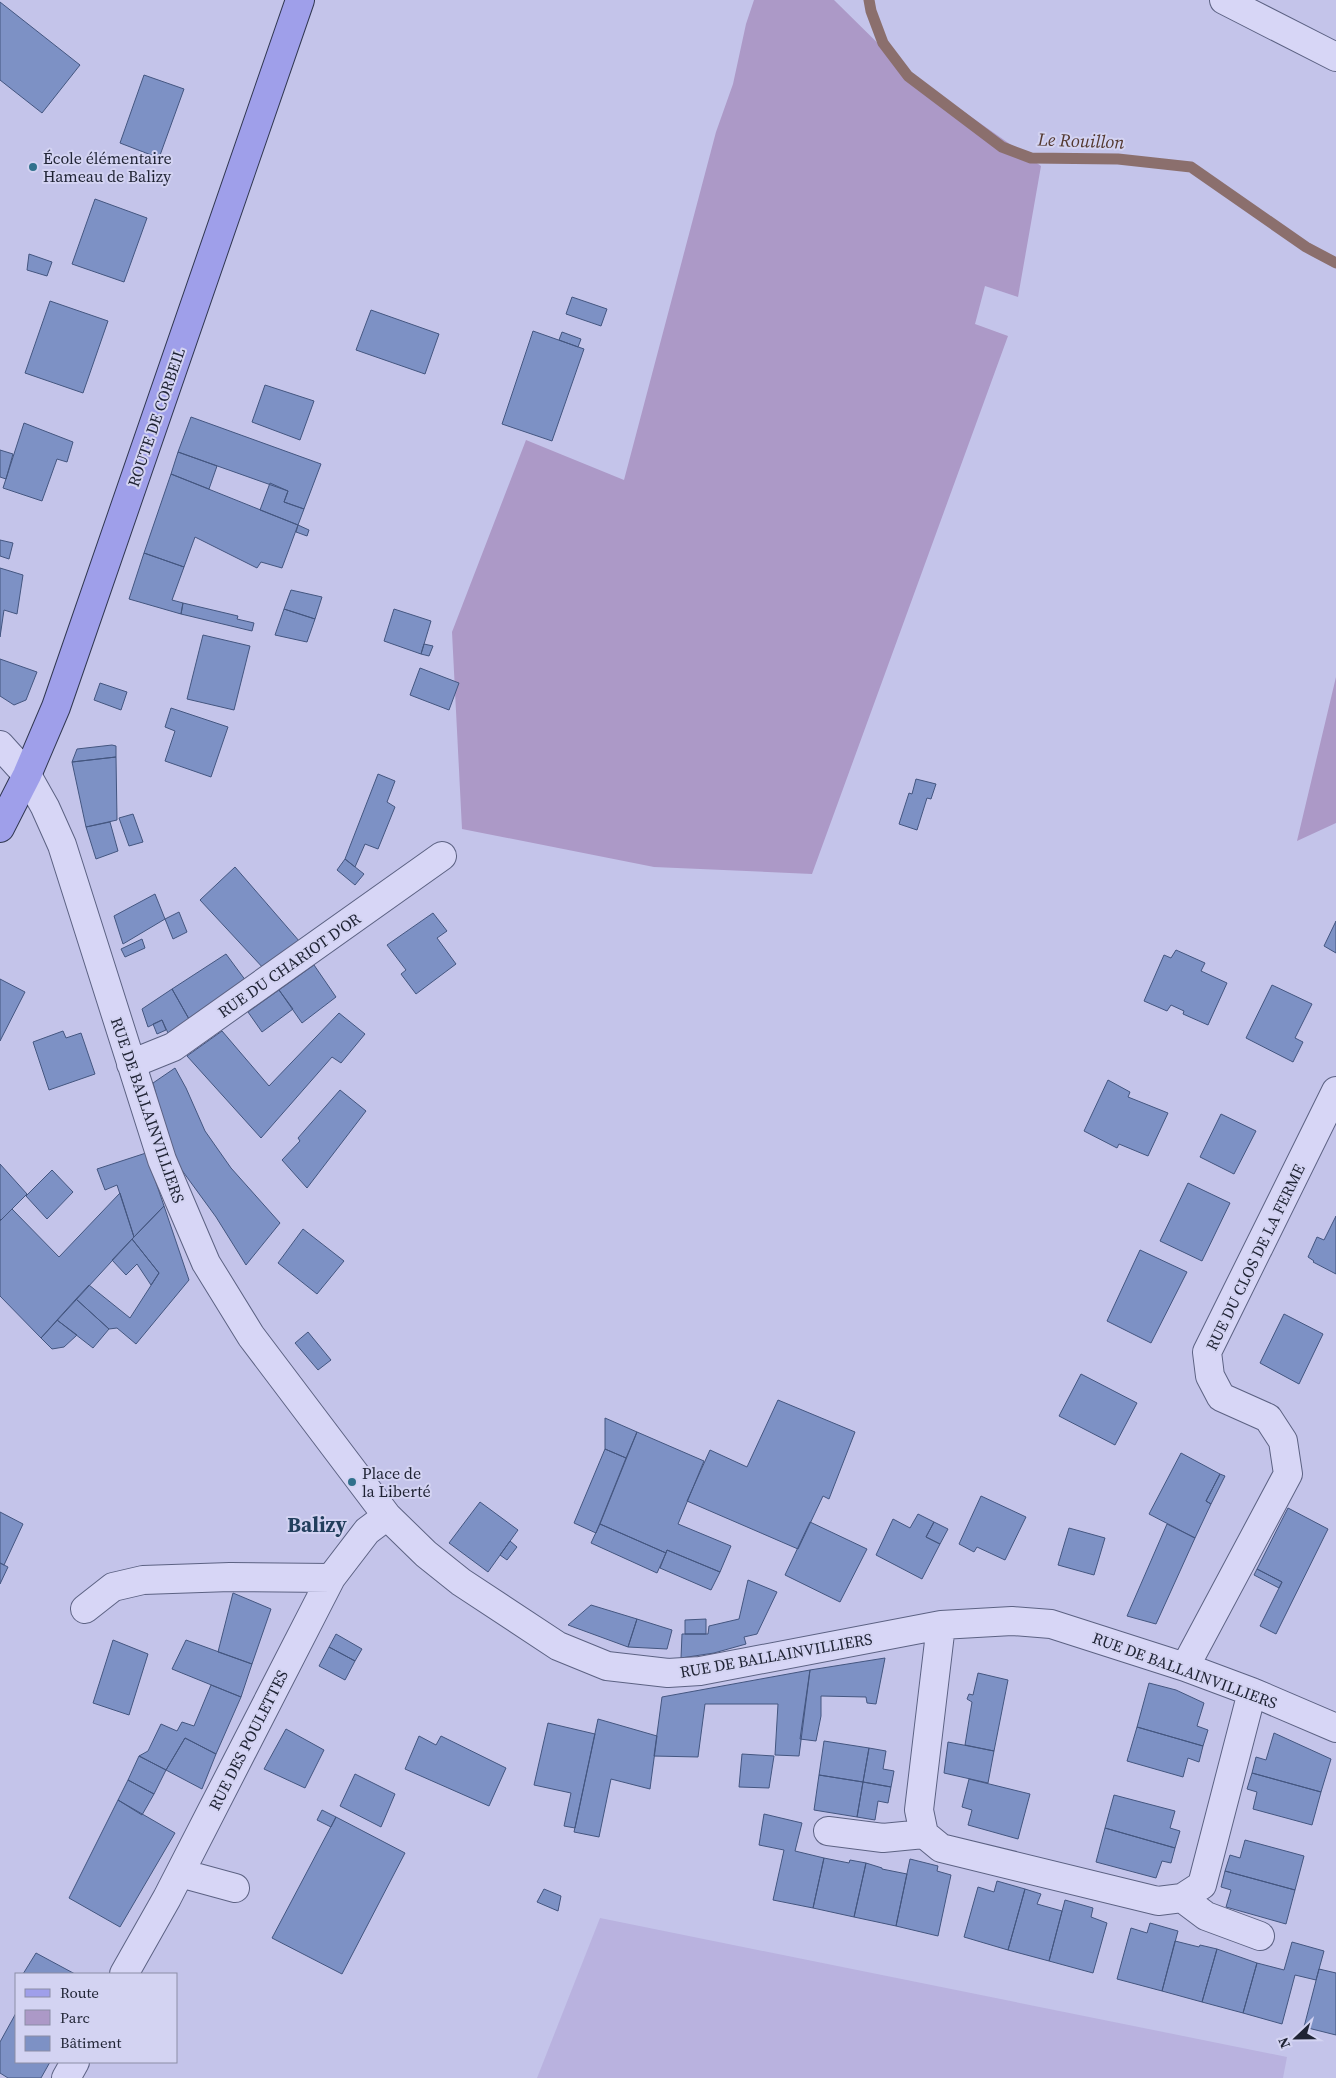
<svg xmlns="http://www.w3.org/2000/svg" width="1336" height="2078" font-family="'Source Serif 4',serif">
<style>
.farmland{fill:#b9b2df}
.green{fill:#ac99c7}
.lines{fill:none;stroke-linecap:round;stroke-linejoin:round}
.stream{stroke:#8b6f6d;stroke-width:11}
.building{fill:#7d91c5;stroke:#445680}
.minor-casing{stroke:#5c6283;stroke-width:30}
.major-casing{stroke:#303751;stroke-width:30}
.minor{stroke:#d7d6f6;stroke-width:28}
.major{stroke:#9f9fea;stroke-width:28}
.poi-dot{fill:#31718d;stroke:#d3d3f2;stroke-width:2}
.labels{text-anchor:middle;stroke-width:4;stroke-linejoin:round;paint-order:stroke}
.poi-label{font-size:16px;fill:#1f2334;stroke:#d3d3f2;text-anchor:start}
.street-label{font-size:16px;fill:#1f2334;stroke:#d3d3f2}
.water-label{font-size:18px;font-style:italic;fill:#53382f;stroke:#d3d3f2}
.district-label{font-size:21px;font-weight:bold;fill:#223f5d;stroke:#d3d3f2}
</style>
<rect width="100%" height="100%" fill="#c4c4ea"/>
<path class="farmland" d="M600,1918L1287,2057L1283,2078H537Z"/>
<path class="green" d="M754,0H834L907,72L1041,166L1018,297L985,286L975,324L1008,336L812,874L654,867L462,829L452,632L526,440L624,480L716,132L733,84L746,24Z
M1336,677V823L1297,841Z"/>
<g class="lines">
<path class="stream" d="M869,0L871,11L883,43L908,76L1002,147L1031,158L1118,159L1191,167L1306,247L1336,263"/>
</g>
<path class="building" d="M0,2L80,65L42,113L0,80Z
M144,75L184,89L159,158L120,143Z
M95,199L147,218L124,282L72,264Z
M29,254L52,262L47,276L27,270Z
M572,297L607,309L601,326L566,314Z
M50,301L108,321L83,393L25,373Z
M371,310L439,334L425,374L356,350Z
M533,331L584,349L552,441L502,424Z
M562,332L581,339L578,347L559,340Z
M265,385L314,401L300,440L252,422Z
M191,417L321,464L304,509L284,502L288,491L178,452Z
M24,423L73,442L67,462L57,459L42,501L3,488Z
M0,450L13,454L6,479L0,477Z
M178,452L217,466L209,489L171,474Z
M171,474L298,525L282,568L261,562L257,568L195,537L184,567L144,553Z
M270,483L288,491L284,502L304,509L298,525L260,510Z
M298,525L309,530L307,536L296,532Z
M0,540L13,543L9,559L0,556Z
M144,553L184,567L172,600L183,603L181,614L129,599Z
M0,568L23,575L17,614L4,610L0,637Z
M291,590L322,597L315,619L284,609Z
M183,603L238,616L237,619L254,623L252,631L181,614Z
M284,609L315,619L307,642L275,635Z
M394,609L431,621L421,654L384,641Z
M203,635L250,646L234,710L187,699Z
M424,644L433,646L429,656L421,654Z
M0,659L37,672L26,700L14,705L0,696Z
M420,668L459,683L449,710L410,695Z
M100,683L127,692L121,710L94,700Z
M171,708L228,727L211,777L165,761L175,731L165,727Z
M112,745L116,746V757L72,762L77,749Z
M116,757L117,820L86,827L72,762Z
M378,774L395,781L387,802L395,807L378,849L365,844L355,867L345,859Z
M916,779L936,784L931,799L927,798L917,830L899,824L909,793L912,794Z
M133,814L143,842L129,846L119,818Z
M110,822L118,851L96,859L86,827Z
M345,859L364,874L355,885L337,870Z
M235,867L300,942L265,970L200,900Z
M155,894L165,919L123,944L114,916Z
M179,912L187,932L173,939L165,919Z
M433,913L447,931L437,938L456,964L416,994L401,974L406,970L387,945Z
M1336,921V953L1324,946Z
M142,939L145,948L125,957L121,949Z
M1176,950L1205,963L1201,971L1227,983L1208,1025L1183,1014L1184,1011L1171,1005L1167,1011L1144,1001L1164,955L1171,958Z
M226,954L246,981L189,1019L172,989Z
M314,965L336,997L302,1023L279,990Z
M0,979L25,992L0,1041Z
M1272,985L1312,1004L1295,1038L1303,1042L1293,1062L1246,1038Z
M172,989L189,1019L168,1033L162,1020L148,1027L142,1009Z
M279,990L293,1009L262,1032L248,1012Z
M339,1013L365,1034L341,1063L332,1057L261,1138L187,1056L222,1031L269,1086Z
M162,1020L166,1030L157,1034L153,1024Z
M63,1031L66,1038L81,1033L95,1074L49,1090L33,1042Z
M175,1068L186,1088L205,1131L231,1168L280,1223L246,1265L216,1217L173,1158L153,1083Z
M1108,1080L1130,1092L1128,1097L1168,1113L1148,1156L1119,1144L1117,1148L1084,1131Z
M340,1090L366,1111L307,1188L282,1160L300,1141L298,1138Z
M1221,1114L1256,1131L1234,1174L1200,1157Z
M146,1153L164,1206L134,1237L117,1185L105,1190L97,1169Z
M0,1164L27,1194L1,1220L0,1219Z
M52,1170L73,1192L47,1219L26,1196Z
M1188,1183L1230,1203L1202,1261L1160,1241Z
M120,1193L134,1237L41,1338L0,1296V1221L12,1209L59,1257Z
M164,1206L189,1280L136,1344L117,1328L109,1329L76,1299L89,1285L130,1318L159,1273L132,1239Z
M1336,1216V1274L1313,1262L1314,1261L1308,1257L1317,1237L1324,1240Z
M303,1229L344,1261L317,1294L278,1263Z
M132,1239L159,1273L151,1285L137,1264L126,1275L112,1260Z
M1140,1250L1187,1272L1151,1343L1107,1321Z
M76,1299L109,1329L93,1348L57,1320Z
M1284,1314L1323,1334L1299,1384L1260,1363Z
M57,1320L77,1335L64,1347L52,1349L41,1338Z
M308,1332L331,1360L318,1370L295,1343Z
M1081,1374L1137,1403L1115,1445L1059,1416Z
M778,1400L855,1432L829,1499L823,1496L798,1549L687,1501L710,1450L747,1467Z
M605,1418L637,1432L626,1458L605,1449Z
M637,1432L704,1461L678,1524L731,1546L720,1572L667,1550L666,1553L600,1524Z
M605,1449L626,1458L596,1533L574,1523Z
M1181,1453L1220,1474L1206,1501L1211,1504L1195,1538L1149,1514Z
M1220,1474L1225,1476L1211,1504L1206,1501Z
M981,1496L1026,1517L1005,1560L977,1547L974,1552L959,1544Z
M480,1502L518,1530L488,1572L449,1543Z
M1288,1508L1328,1529L1276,1634L1260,1626L1282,1582L1257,1569Z
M0,1512L23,1524L4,1565L0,1563Z
M918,1514L934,1522L926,1537L940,1544L922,1579L876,1555L893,1519L910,1528Z
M810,1522L867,1549L840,1602L785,1575Z
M934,1522L948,1529L940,1544L926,1537Z
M600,1524L666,1553L657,1573L591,1543Z
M1167,1524L1195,1538L1156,1624L1127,1616Z
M1069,1528L1105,1538L1094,1575L1058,1565Z
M510,1541L517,1547L507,1560L500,1555Z
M667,1550L720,1572L711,1590L660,1568Z
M0,1563L8,1567L0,1584Z
M1257,1569L1282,1582L1279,1588L1254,1575Z
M748,1580L777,1592L757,1634L744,1637L746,1644L714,1653L681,1658L682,1634H708L709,1626L739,1619Z
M233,1593L271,1609L252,1664L218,1652Z
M591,1605L637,1619L628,1647L568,1625Z
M637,1619L672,1630L667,1649L628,1647Z
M706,1619V1634H685V1620Z
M336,1634L362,1649L355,1661L329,1647Z
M113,1640L148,1654L129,1715L93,1703Z
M186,1640L252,1664L241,1697L172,1669Z
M329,1647L355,1661L345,1680L319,1666Z
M885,1658L876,1704L867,1703L866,1697L821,1696V1716L816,1741L800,1739L810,1670Z
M810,1670L799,1756L775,1755L778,1704H705L698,1757L654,1756L662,1697Z
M978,1673L1008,1680L994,1751L965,1745L972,1702L967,1699L969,1694L973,1695Z
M1149,1683L1176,1690L1204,1703L1197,1726L1208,1730L1203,1746L1137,1727Z
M211,1685L241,1697L216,1754L185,1738L166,1770L139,1756L148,1751L161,1724L177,1731L182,1722L194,1726Z
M598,1719L657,1736L650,1789L611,1779L599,1837L574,1832Z
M548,1723L595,1734L575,1828L564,1826L571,1793L534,1785Z
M1137,1727L1203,1746L1199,1762L1188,1758L1183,1777L1127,1761Z
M286,1729L324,1750L305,1788L264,1769Z
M1274,1733L1331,1759L1321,1792L1252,1773L1256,1757L1266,1760Z
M419,1736L436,1745L441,1736L506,1768L489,1806L405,1769Z
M185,1738L216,1754L202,1789L166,1770Z
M824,1741L869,1748L863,1782L819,1775Z
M948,1742L994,1751L988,1783L944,1773Z
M869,1748L886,1751L883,1769L894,1771L891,1787L863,1782Z
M742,1754L774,1756L769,1788L739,1787Z
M139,1756L166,1770L154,1794L128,1780Z
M1252,1773L1321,1792L1312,1825L1253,1809L1257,1792L1247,1789Z
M355,1774L395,1794L381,1827L340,1806Z
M819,1775L863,1782L857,1817L814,1810Z
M969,1779L1030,1794L1018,1839L968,1825L972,1810L962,1807Z
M128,1780L154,1794L142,1815L118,1800Z
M863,1782L891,1787L888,1803L878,1801L875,1820L857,1817Z
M1114,1795L1175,1811L1170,1828L1180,1831L1175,1848L1105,1828Z
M118,1800L175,1833L120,1927L69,1898Z
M322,1810L336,1817L331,1827L317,1820Z
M764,1814L802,1823L795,1851L824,1858L813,1908L773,1900L784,1850L759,1845Z
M336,1817L405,1853L342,1974L272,1938Z
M1105,1828L1175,1848L1171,1863L1162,1861L1156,1878L1096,1862Z
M1245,1840L1304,1856L1295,1890L1225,1871L1230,1855L1240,1858Z
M824,1858L849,1863L850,1860L866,1863L854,1917L813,1908Z
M910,1859L938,1866L937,1871L951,1875L938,1936L896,1926Z
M866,1863L882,1868V1869L907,1874L896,1926L854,1917Z
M1225,1871L1295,1890L1286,1924L1226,1907L1231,1890L1221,1887Z
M997,1881L1025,1889L1008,1950L964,1937L978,1887L994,1892Z
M544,1889L561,1896L558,1911L537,1902Z
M1025,1889L1041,1894L1037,1904L1062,1911L1049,1961L1008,1950Z
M1065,1900L1093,1908L1091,1917L1107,1923L1093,1973L1049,1961Z
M1150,1923L1178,1931L1162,1991L1117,1979L1131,1928L1147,1933Z
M1175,1941L1199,1947L1200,1945L1217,1949L1202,2002L1162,1991Z
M1292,1942L1324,1951L1316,1980L1295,1975L1282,2024L1243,2013L1257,1963L1284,1970Z
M1217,1949L1257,1963L1243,2013L1202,2002Z
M36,1953L75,1974H23Z
M1319,1969L1336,1973V2035L1304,2027Z
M16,2013V2062H50L41,2078H8L0,2073V2042Z"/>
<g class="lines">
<g class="minor-casing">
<path id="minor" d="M1224,0L1336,57
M0,745L27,775L45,807L62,845L162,1160L206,1263L251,1336L387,1516L426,1554L461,1582L558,1646L607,1666L668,1673L700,1671L941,1625L1012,1621L1051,1624L1185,1667L1252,1692L1336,1728
M131,1064L173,1047L442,856
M85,1609L113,1587L143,1580L230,1577L331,1578
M941,1625L919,1810L924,1834L941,1848L1158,1901L1182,1898L1202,1885L1252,1692
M1185,1667L1288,1474L1283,1441L1268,1418L1221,1397L1210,1376L1207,1352L1336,1091
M828,1831L883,1838L924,1834
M180,1873L235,1888
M1182,1898L1206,1916L1260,1936
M124,1974L167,1898L331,1578L367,1531L387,1516
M66,2078L75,2062"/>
</g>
<g class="major-casing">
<path id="major" d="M0,828L27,775L56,707L300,0"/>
</g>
<use href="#minor" class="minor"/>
<use href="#major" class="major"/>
</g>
<g class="poi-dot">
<circle cx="33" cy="167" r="5"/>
<circle cx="352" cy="1482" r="5"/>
</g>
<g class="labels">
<g class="poi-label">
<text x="43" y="164">École élémentaire<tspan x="43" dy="18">Hameau de Balizy</tspan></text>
<text x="362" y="1479">Place de<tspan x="362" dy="18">la Liberté</tspan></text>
</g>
<g class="street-label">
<text transform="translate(156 417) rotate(-71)" y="6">ROUTE DE CORBEIL</text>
<text transform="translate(289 965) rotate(-35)" y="6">RUE DU CHARIOT D'OR</text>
<text transform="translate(148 1110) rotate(71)" y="6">RUE DE BALLAINVILLIERS</text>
<text transform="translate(1255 1257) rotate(-64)" y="6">RUE DU CLOS DE LA FERME</text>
<text transform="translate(776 1655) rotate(-10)" y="6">RUE DE BALLAINVILLIERS</text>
<text transform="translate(1185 1670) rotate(20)" y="6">RUE DE BALLAINVILLIERS</text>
<text transform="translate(248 1740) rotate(-63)" y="6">RUE DES POULETTES</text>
</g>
<g class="water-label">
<text transform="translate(1081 141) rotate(2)" y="6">Le Rouillon</text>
</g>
<g class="district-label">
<text x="317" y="1532">Balizy</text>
</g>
</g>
<rect x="15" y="1973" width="162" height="90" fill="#d3d3f2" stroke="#8b8da6"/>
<rect x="25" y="1989" width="25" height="8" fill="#9f9fea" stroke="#8b8da6"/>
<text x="60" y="1998" font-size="15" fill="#1f2334">Route</text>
<rect x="25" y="2010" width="25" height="15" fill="#ac99c7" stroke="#8b8da6"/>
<text x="60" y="2023" font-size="15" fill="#1f2334">Parc</text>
<rect x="25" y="2036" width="25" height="15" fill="#7d91c5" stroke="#8b8da6"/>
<text x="60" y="2048" font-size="15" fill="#1f2334">Bâtiment</text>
<g transform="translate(1296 2038) rotate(248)" stroke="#d3d3f2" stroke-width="4" paint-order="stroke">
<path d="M0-4L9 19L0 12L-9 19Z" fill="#1f2334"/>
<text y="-8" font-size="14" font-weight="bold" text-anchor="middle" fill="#1f2334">N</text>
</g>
</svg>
